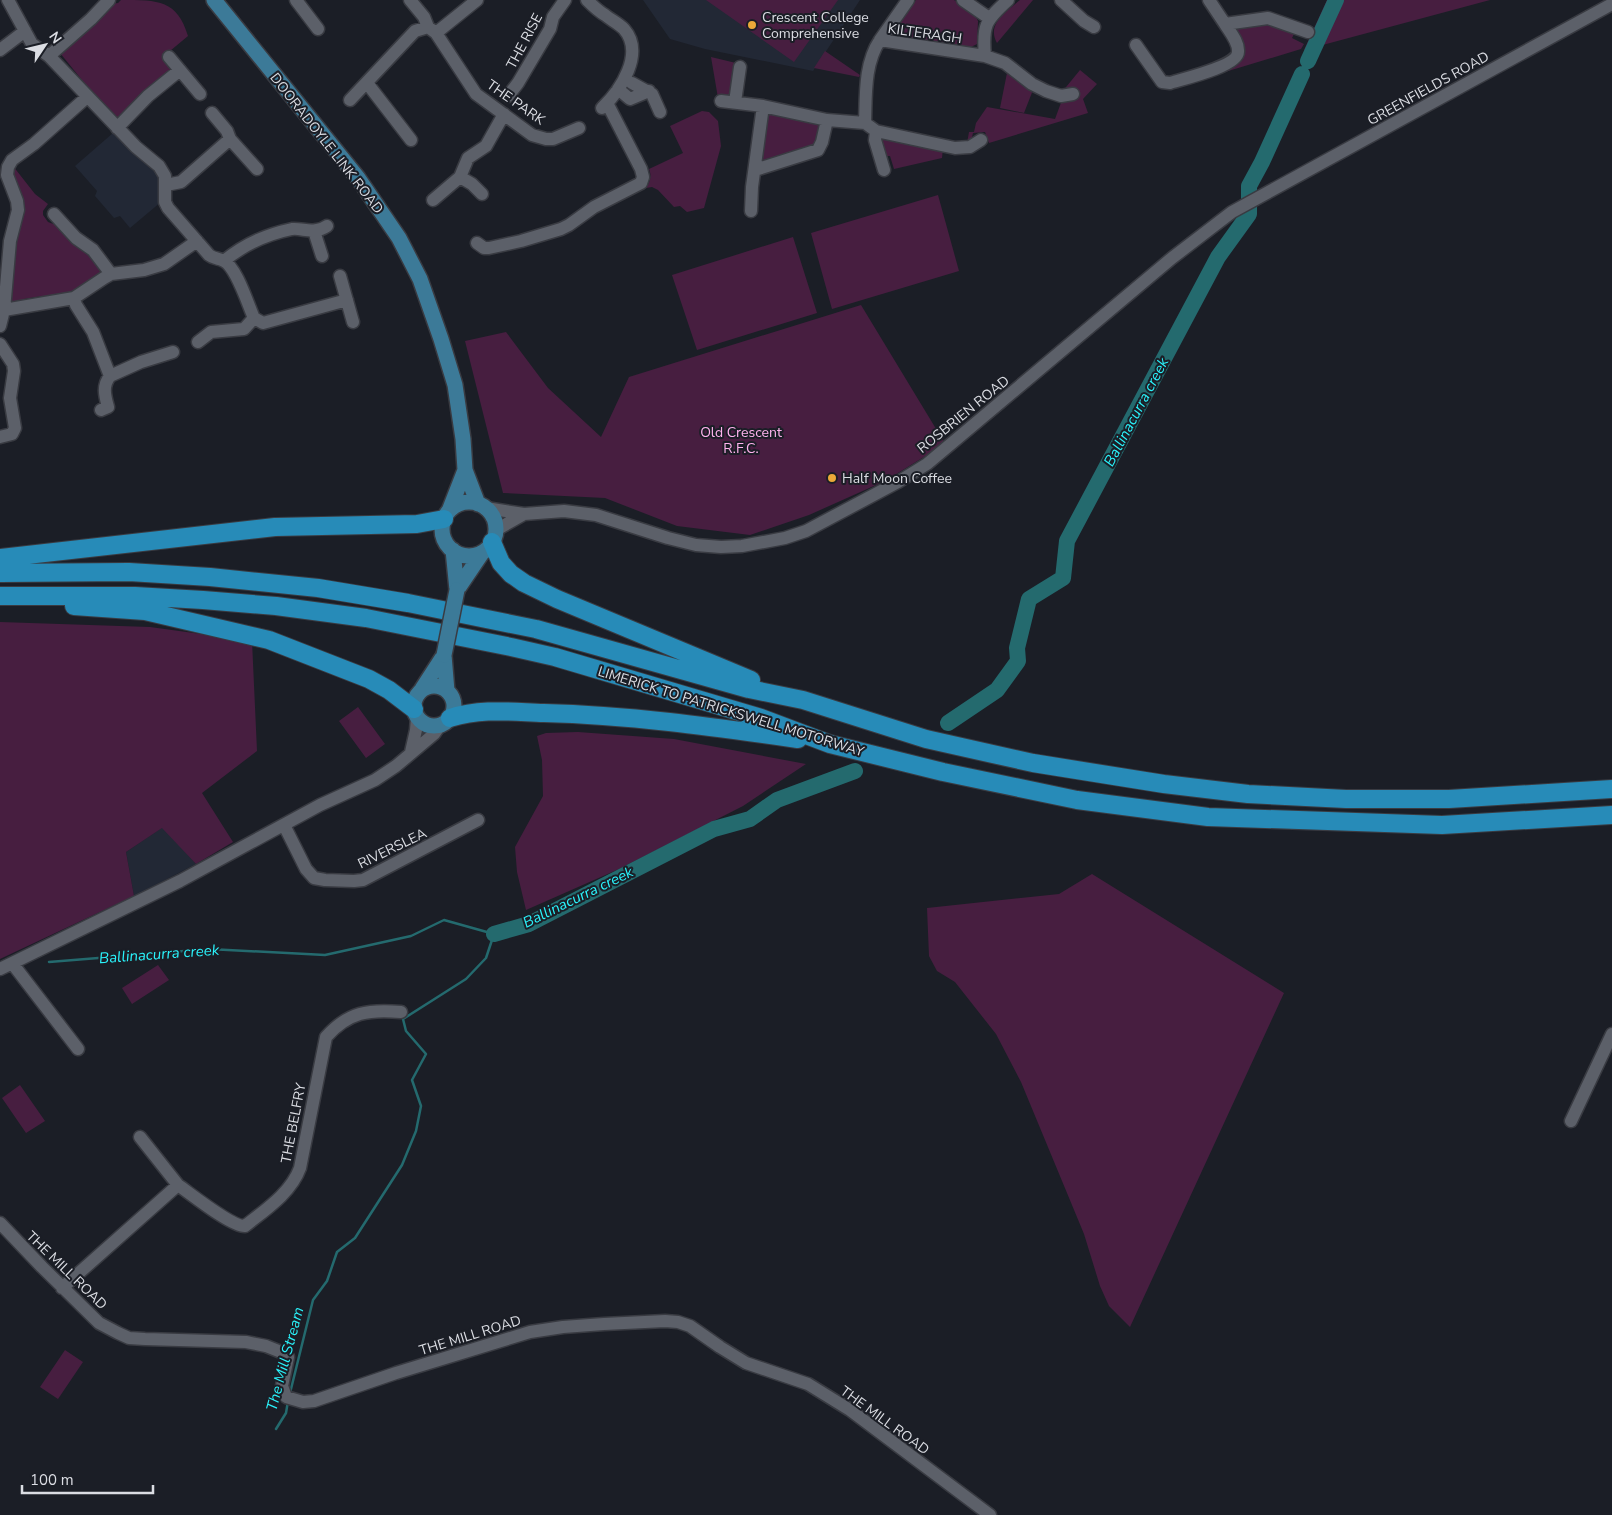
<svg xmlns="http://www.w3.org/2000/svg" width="1612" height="1515" font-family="'Nunito Sans',sans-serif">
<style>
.built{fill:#222835}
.green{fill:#471e40}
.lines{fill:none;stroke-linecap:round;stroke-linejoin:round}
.stream{stroke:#246a6e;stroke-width:2.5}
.river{stroke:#246a6e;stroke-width:16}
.minor-casing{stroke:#393b42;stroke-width:15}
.major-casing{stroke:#393b42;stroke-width:18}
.highway-casing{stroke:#393b42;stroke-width:20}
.minor{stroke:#5c6069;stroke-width:12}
.major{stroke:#3c7a98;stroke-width:15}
.highway{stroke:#278bb8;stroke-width:18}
.major-bridge-casing{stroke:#393b42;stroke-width:18;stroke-linecap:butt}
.major-bridge{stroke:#3c7a98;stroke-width:15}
.poi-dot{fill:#eba939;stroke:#1b1e26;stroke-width:2}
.labels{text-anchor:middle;stroke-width:4;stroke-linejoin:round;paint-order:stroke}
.poi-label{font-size:14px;fill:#dbdde3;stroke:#1b1e26;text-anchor:start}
.street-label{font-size:14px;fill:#dbdde3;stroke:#1b1e26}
.park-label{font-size:14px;fill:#ffb3ee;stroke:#1b1e26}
.water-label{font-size:15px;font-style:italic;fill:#2af3fb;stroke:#1b1e26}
</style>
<rect width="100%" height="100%" fill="#1b1e26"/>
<path class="built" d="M643,0H860L813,71L705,49L670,39Z
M113,133L138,157L155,169L160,182L159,197L161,202L130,228L120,216L114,218L95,196L97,191L75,166Z
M163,827L196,864L134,896L126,852Z"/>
<path class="green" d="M121,0C159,0 177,0 188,36L170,51L173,67L120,120L86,85L60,53L111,4L118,3Z
M706,0H838L794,62Z
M916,0H954L974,14L978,21L977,44L971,47L903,38L896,36L894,31Z
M1020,0H1033L997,43C986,24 1007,11 1020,0Z
M1327,0H1490L1304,50Z
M1267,21L1295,32L1292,38L1304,44L1301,49L1225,72L1224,71L1239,61L1243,54L1236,30L1237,28Z
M825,51L860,75L859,77L814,68Z
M711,57L736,63L731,96L718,98Z
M1080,70L1097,84L1083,99L1088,113L989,143L985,132L973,133L971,141L967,143L969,132H974L976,123L987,107L1055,119L1062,100L1077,98L1079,95V91L1073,87L1062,92Z
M1007,73L1022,85L1033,90L1024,113L1000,108Z
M702,111L709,112L718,121L721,146L704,208L687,212L680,206L674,207L658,190L652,187L646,188C650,182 652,176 649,169L683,153L670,126Z
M770,113L818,124L820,126L815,146L764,161L762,156L768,114Z
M882,137L943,148L942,158L894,169L890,156H885L880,139Z
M13,166L35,194L48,204L43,211V215L48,222L56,225L87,250L102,271L101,274L79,291L43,299L42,296L24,299L23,303L13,302L11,300Z
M938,195L959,271L832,309L811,233Z
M793,237L817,313L697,350L672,275Z
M861,305L944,442L932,452L885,481L809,515L750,535L677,526L605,498L503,493L465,341L506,332L548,388L601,437L629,377Z
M0,622L150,627L252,641L257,751L202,793L233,842L196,864L162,828L126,852L134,896L0,959Z
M358,707L385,744L366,758L339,721Z
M578,732L674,739L806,764L743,806L619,869L526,910L517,872L515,847L543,796L542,760L537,736L546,733Z
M1092,874L1284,993L1130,1327L1109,1306L1100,1286L1084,1234L1021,1082L996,1034L955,982L937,971L929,956L927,908L1059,894Z
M158,965L169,980L132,1004L122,988Z
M20,1085L45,1121L26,1133L2,1098Z
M65,1350L83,1362L58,1399L40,1387Z"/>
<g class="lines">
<path class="stream" d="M49,962L209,949L325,955L411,936L444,920L494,934L486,958L466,979L403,1019L406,1031L426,1054L412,1080L421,1106L416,1131L402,1165L355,1238L337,1252L327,1281L313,1300L290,1393
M276,1429L286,1413L288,1401"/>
<path class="river" d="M1308,61L1336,0
M948,723L997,690L1018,661L1017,648L1029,599L1063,578L1067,541L1218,257L1249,214V186L1262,162L1302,74
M494,934L529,924L714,829L750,819L777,800L855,771"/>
<g class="minor-casing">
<path id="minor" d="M8,0L32,44L49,56L136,147L159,166L165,176V202L168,208L209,255C214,259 219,258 224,261C237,268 248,305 254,318
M296,0L318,29
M410,0L424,17L428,27
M587,0C592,5 598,11 605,15C611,20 618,23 624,29C645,53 621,90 602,108
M963,0L989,18
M1061,0L1084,21L1094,27
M1209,0L1225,24L1268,18L1308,32
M436,33L476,94L532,135L546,139H553L579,128
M880,40L908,0
M1136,45L1162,82L1170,83C1183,79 1238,66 1238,52C1239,42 1230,32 1225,24
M0,50L25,31
M49,56L91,19L109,0
M985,56L1005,63L1032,84L1046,91L1061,96L1073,94
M169,57L200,94
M367,83L411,140
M632,83L652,94L660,112
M618,89L630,99L649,91
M508,96L518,83L550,29L553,17L565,0
M350,100L415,31L428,27L436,33L477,0
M721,101L763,106L827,120L865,123L876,131L955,148L970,147L981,140
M735,102L740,67
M212,113L227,131L230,139L257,169
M865,123C866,95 864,64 880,40L985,56C982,25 986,20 1008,0
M117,128L148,96L180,70
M876,131L875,140L884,170
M755,170L818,150L822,142L827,120
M460,177L472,184L482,194
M166,185L181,182L230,139
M433,200L460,177L468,158L486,146L504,114
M751,211L752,187L763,106
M54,214L76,238L93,250L111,274
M314,231L322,256
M477,243L484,248H489L521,241L561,229L569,225L594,207L641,183L643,177L641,169L607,103
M224,261C243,245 268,234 292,229C300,228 309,232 316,230C320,230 324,228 327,226
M340,276L353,322
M74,298L76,305L93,332L110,376C102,386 105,396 108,407L101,410
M4,310L74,298L104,278L111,274L144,270L164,264L197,241
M254,318L263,323L347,300
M0,326L4,310L10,241L18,210L17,201L7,175L8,167L12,160L34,144L87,97
M198,342L211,332L244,329L254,318
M0,344L13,364L14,371L10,398L15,428L12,434L0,437
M110,376L141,362L173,352
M486,508L524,514L564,511L596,515L668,538L696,545L721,547L742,546L785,538L806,531L898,482L927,464L1172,258L1232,212L1612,4
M496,530L524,514
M411,752L416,730L417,717
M284,825L306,869L314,878L325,880L354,881L363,880L478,820
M12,963L78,1049
M0,969L180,881L320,805L375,780L396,766L434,734L441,724
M1571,1121L1612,1034
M140,1137L178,1185
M0,1223L42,1267L99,1323L118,1333L129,1338L145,1339L246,1342L266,1346L286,1354L288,1357L282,1386L286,1397L303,1402L314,1401L396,1373L530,1332L563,1327L604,1324L665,1321L678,1322L690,1326L720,1347L746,1363L808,1384L850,1410L990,1515
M62,1288L178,1185C191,1194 232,1227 245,1226C265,1210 291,1193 300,1168L326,1037C348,1012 369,1009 401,1012"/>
</g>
<g class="major-casing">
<path id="major" d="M214,0L358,178L399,238L420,279L441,339L455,385L463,439L465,470L478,504
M442 529a27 27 0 1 1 54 0a27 27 0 1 1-54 0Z
M449,511L465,470
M453,550L457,590
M457,590L482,553
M444,655L447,691
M414 706a20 20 0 1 1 40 0a20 20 0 1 1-40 0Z
M422,689L444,655"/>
</g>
<g class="highway-casing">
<path id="highway" d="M492,542L501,563L511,574L524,583L557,599L751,680
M0,558L275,527L417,524L444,519
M0,573L129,572L210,577L318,588L408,603L536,629L749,689L803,700L926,739L1033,763L1164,784L1248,794L1346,799H1449L1612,789
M0,596H135L203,600L276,606L366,618L511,647L555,657L761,718L830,744L943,772L1077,800L1208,817L1442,825L1612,815
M74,606L145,611L269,640L369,679L389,690L414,709
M450,718C482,708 511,712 544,713C629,715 713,727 798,739"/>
</g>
<use href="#minor" class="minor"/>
<use href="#major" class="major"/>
<use href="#highway" class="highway"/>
<g class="major-bridge-casing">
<path id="major-bridge" d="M444,655L457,590"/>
</g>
<use href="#major-bridge" class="major-bridge"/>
</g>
<g class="poi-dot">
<circle cx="752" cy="25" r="5"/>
<circle cx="832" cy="478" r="5"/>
</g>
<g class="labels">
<g class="poi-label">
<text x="762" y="22">Crescent College<tspan x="762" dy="16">Comprehensive</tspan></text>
<text x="842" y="483">Half Moon Coffee</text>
</g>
<g class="street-label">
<text transform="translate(925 33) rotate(8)" y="5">KILTERAGH</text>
<text transform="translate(524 41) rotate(-62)" y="5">THE RISE</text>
<text transform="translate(1428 88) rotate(-29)" y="5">GREENFIELDS ROAD</text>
<text transform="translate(516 102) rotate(35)" y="5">THE PARK</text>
<text transform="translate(327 143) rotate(52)" y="5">DOORADOYLE LINK ROAD</text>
<text transform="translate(963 414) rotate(-39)" y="5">ROSBRIEN ROAD</text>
<text transform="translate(731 711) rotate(17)" y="5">LIMERICK TO PATRICKSWELL MOTORWAY</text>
<text transform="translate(392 848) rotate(-26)" y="5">RIVERSLEA</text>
<text transform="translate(293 1123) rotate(-79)" y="5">THE BELFRY</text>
<text transform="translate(67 1270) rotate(44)" y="5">THE MILL ROAD</text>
<text transform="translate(470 1335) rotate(-17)" y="5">THE MILL ROAD</text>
<text transform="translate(885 1420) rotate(36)" y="5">THE MILL ROAD</text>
</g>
<g class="park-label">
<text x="741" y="437">Old Crescent<tspan x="741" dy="16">R.F.C.</tspan></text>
</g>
<g class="water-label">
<text transform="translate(1136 412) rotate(-62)" y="5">Ballinacurra creek</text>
<text transform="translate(578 897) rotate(-26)" y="5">Ballinacurra creek</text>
<text transform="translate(159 954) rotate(-4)" y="5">Ballinacurra creek</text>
<text transform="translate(285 1359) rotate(-75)" y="5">The Mill Stream</text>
</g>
</g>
<g transform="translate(45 45) rotate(55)" stroke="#1b1e26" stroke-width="4" paint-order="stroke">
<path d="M0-4L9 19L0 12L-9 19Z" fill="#dbdde3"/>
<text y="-8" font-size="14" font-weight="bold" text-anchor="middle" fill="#dbdde3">N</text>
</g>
<path d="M22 1485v8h131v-8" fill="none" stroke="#dbdde3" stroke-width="2.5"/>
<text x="30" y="1485" font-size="15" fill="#dbdde3" stroke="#1b1e26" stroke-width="4" paint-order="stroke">100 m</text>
</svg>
